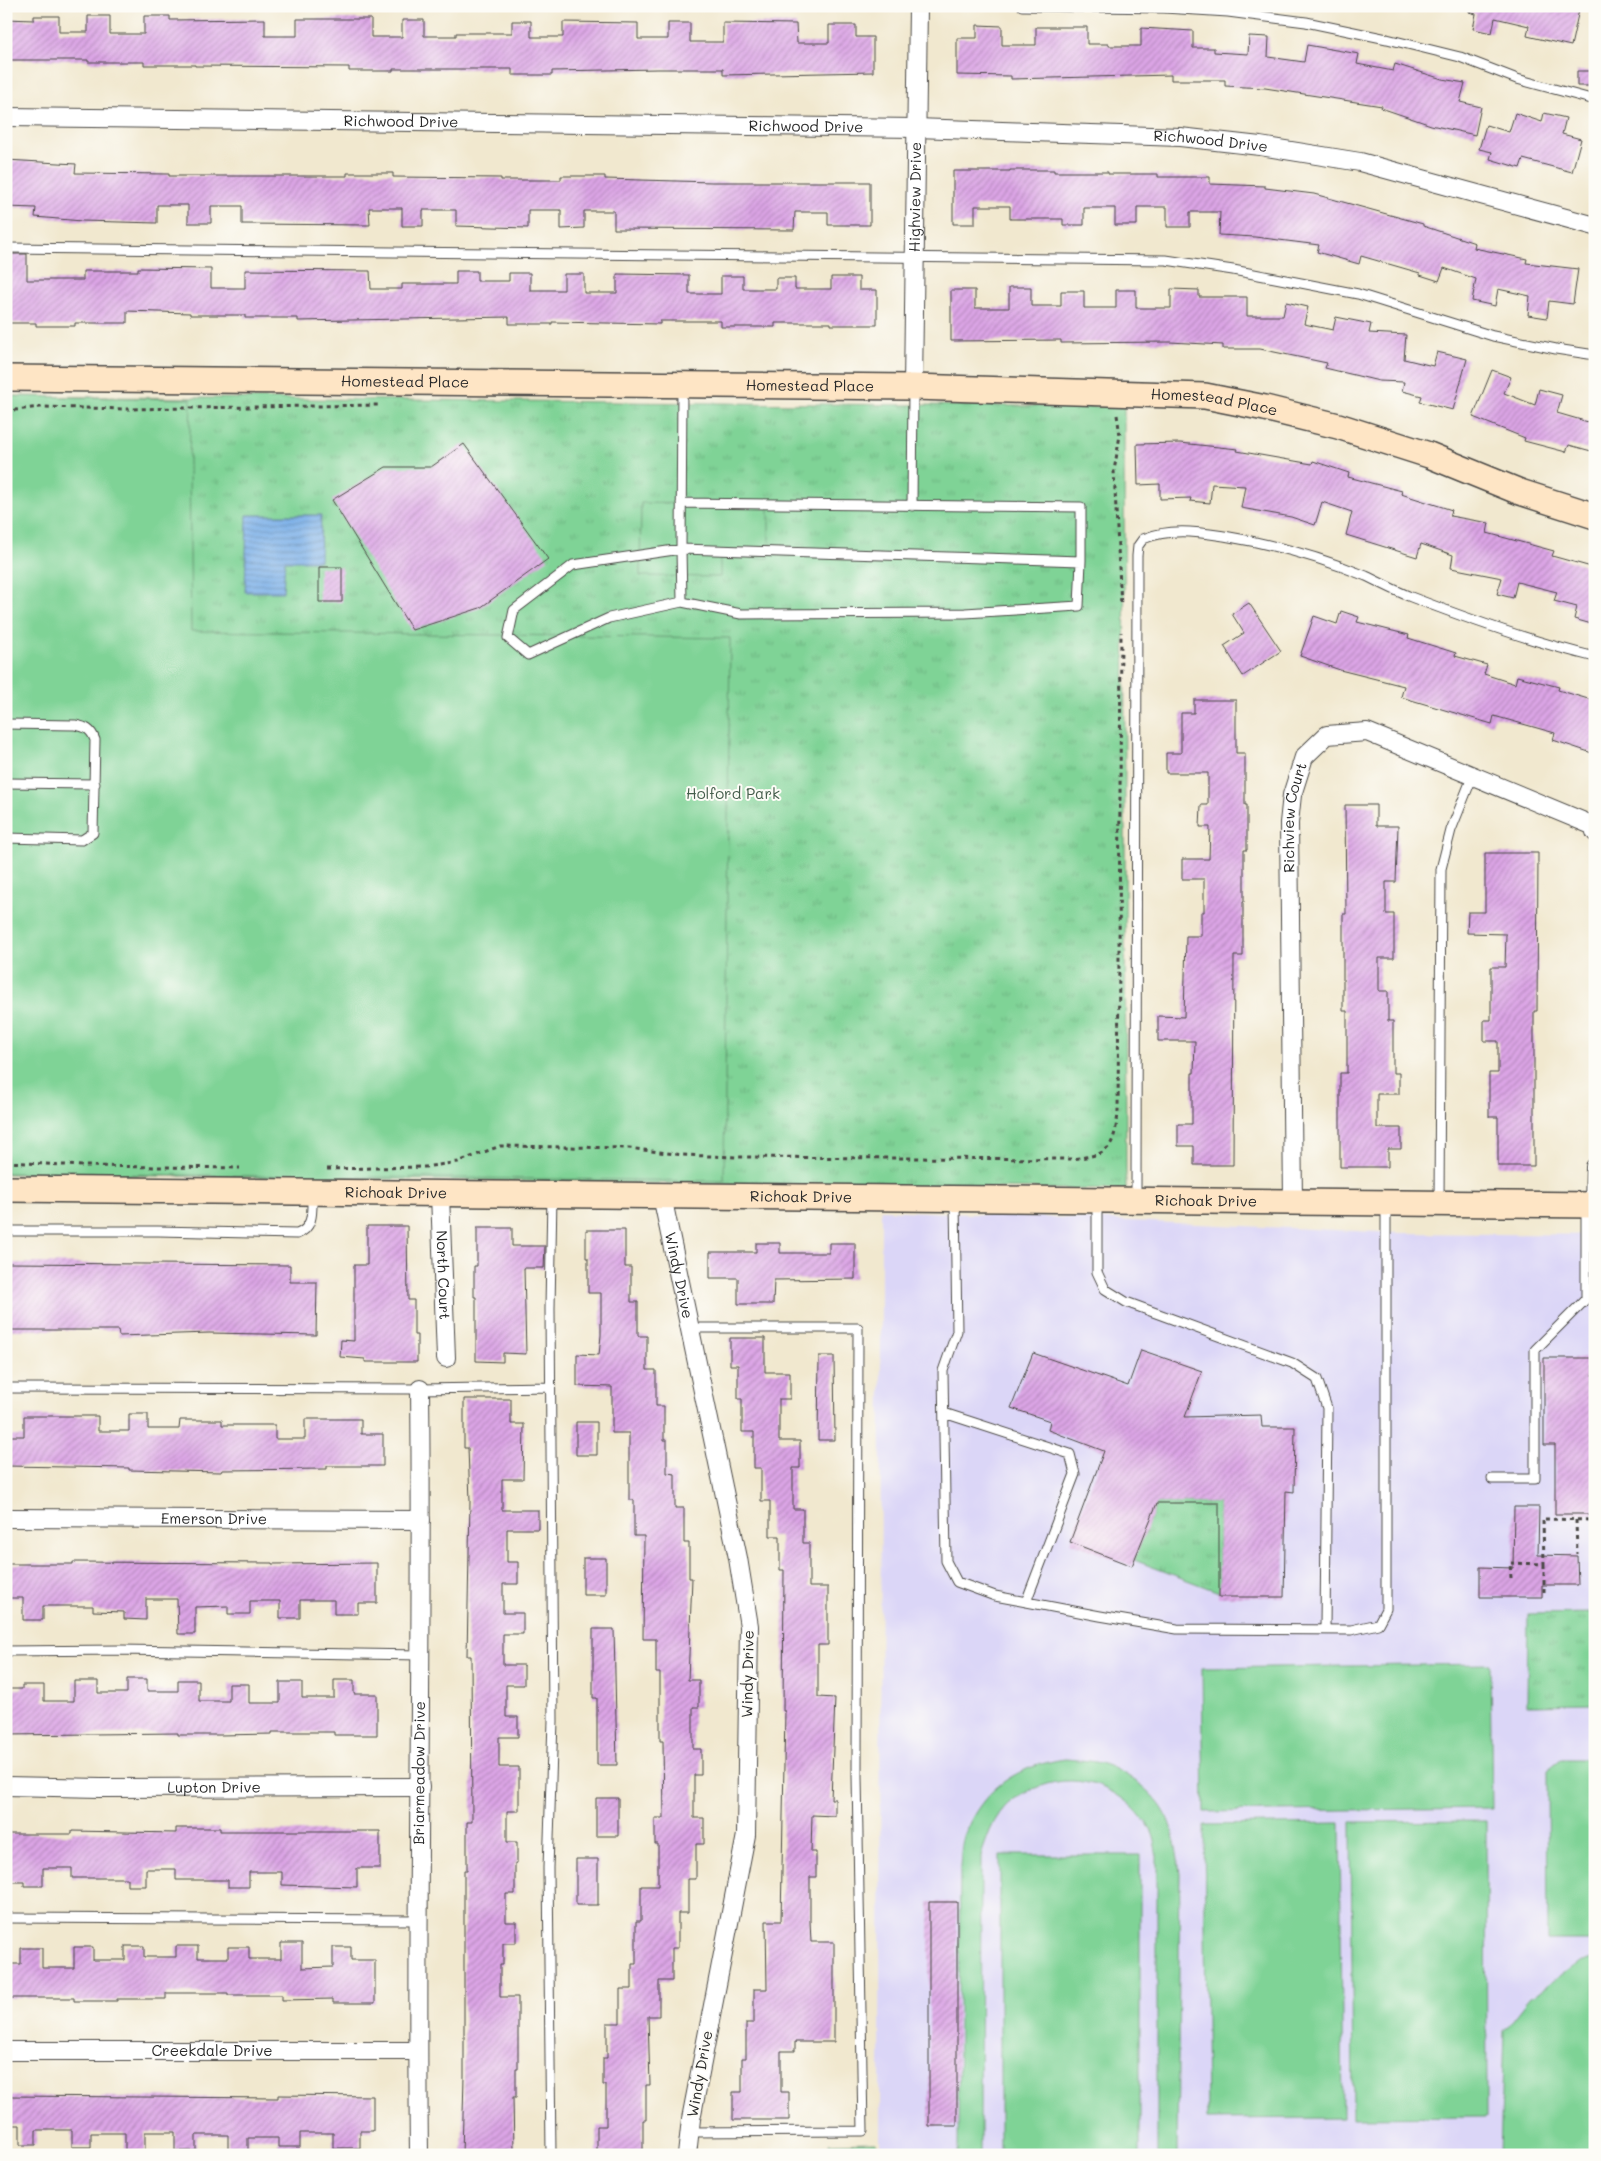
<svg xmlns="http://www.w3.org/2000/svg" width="1601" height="2161" font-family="Mali,sans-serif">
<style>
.built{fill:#dbd6f7}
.park{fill:url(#park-tufts);stroke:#557f60}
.garden{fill:#7fd396;stroke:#557f60}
.water{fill:url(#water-rules);stroke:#526d8a}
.building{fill:url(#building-hatch)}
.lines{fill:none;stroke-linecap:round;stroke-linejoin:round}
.lane-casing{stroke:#494744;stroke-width:11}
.street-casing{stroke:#494744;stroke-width:20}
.secondary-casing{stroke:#494744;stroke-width:28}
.path{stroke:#494744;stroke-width:3;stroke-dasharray:4 4;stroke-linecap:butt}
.lane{stroke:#fff;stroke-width:9}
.street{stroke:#fff;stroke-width:18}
.secondary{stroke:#fee5c5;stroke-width:25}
.labels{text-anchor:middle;stroke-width:4;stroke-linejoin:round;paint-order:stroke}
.street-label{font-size:15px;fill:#2b2b2b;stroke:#fdfcf7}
.park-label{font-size:15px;fill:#445d4b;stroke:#fdfcf7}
</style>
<defs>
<pattern id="park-tufts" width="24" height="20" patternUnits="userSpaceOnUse" patternTransform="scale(1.25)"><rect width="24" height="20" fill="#7fd396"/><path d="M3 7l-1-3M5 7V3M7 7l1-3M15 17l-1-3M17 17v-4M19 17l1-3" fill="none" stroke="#6eb581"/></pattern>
<pattern id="water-rules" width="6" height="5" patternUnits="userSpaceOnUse" patternTransform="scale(1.25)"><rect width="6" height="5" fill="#7aafe8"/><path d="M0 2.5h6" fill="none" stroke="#648fbc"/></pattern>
<pattern id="building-hatch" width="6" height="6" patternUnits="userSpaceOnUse" patternTransform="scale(1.25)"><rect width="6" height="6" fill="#dca5e6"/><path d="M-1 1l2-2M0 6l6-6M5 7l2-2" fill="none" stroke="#b387bb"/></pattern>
</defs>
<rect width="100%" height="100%" fill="#fdfcf7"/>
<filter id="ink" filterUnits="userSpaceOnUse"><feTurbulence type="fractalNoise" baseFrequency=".02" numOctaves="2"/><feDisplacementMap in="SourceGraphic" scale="10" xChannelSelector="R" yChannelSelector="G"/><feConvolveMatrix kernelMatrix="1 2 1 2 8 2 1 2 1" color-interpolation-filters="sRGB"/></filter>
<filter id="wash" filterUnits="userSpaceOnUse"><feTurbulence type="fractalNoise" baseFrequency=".0096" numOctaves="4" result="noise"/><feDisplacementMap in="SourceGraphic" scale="20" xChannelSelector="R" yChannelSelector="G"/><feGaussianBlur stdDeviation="1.12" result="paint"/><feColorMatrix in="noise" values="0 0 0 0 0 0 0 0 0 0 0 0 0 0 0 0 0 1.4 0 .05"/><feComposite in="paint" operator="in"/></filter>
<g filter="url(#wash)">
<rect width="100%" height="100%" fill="#f1e8cf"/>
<path class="built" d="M881,1210L1401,1233L1595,1235V2155H880Z"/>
<path class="park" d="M6,396L1124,407L1126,1190L6,1174Z
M1157,1503H1219V1592L1134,1560Z
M1595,1613V1704L1527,1705L1528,1614Z"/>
<path class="garden" d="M6,396L191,399L189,460L191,631L730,638L724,1181L6,1173Z
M641,503L769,505V558L720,557V577L640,576Z
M1490,1664L1492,1808L1204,1812L1202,1668Z
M1065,1759C1075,1760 1086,1760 1096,1762C1121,1767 1157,1793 1167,1817C1175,1835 1177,1854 1180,1873L1177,2155H1157V1853C1156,1846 1155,1837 1152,1831C1150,1827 1146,1822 1143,1819C1116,1784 1073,1771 1033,1789C1023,1793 1012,1799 1004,1808C992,1822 987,1838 981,1856L980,2155H958L960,1866C961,1857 961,1845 964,1836C982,1788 1017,1766 1065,1759Z
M1561,1759H1595V1940H1548L1547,1770Z
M1486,1821L1487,2117L1353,2118L1351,1822Z
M1340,1823L1343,2118L1207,2119L1204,1825Z
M1000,1855H1140V2155H1000Z
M1595,1957V2155H1500L1504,2031L1530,1998L1579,1962Z
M876,2142V2155H829V2143Z"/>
<path class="water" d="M247,515H321L320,561H285L283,592H245Z"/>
<g id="blocks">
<path class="building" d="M1470,6H1562L1579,10L1571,46L1527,36L1529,26L1495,18L1492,33L1473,29L1476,14L1469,12Z
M34,16H59V32H88V16H110V34H144V16H170V20L265,19V36H297V19H371V37H402V20H424V36H456V33H512V21H531V37H563V22L638,23V39H668V23H690V42H723V23L796,24L797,43H829V25H856V37H873V72L723,75V69H658L552,71V75H512V69H393V71H349V67L195,66V65H144V62H88V60H6V19L34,20Z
M977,25L1002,26V45H1036V27H1087V44H1109V46H1141V28L1193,31V48H1214V52L1248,54L1249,36L1269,37L1268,57L1304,62L1307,45L1359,54L1357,64L1393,71L1395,64L1442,79L1465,83L1460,102L1481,107L1475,135L1431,125L1381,108L1382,106L1265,88L1225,86V80H1171V75L1011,79V76L957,75V38H977Z
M1577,71H1595V86H1577Z
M1515,113L1542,122L1544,113L1566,118L1562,134L1581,139L1572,172L1523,159L1520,168L1490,159L1492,152L1479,149L1486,125L1509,132Z
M6,160L76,164L75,173L169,174V176H347V173H393V177L501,178V180H561V176H605V179L712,182H870V225H828V212H795L794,230L614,229V211H584V228L561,229V210H528V228L456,226V210H423V226H402V208H369L370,225L242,224V206H211V223H188V205H157V223L82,221L35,217L36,208L6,207Z
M1010,170H1054V172H1108V174H1158V177H1210V184L1265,186V188L1314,194L1423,224V226L1475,243L1474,248L1527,259L1526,263L1578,269L1573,304L1549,301L1547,318L1528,315L1530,296L1498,289L1495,306L1472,301L1476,279L1444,268L1439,281L1420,275V273L1361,256L1359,264L1317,252L1319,245L1255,237L1219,235L1220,212H1190V227H1167V207H1137V225H1115V208H1084V225H1063V219H1010V206H975V224H953V171H1010Z
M7,254H27V280H83V271H138V268L211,269V288H245V270L370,271L371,289H402V284H456V271H477V281H509V273H530V290H564V274H584V293H617V274L689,275V294H721V276H743V289H776V278H795V289H831V277H859V290H877V325H831V323H775V327H721V321H660V324L552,322V324H509V317L298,321V318H245V315H190V313L127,311V323H75V326H36V323H6Z
M1009,287H1031V306H1061V291H1084V308H1116V290H1136V308H1171V289L1199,290V297H1247V316H1283L1286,302L1308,307L1304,324L1333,330L1336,317L1371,324L1369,333L1406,335L1404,359L1433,366L1437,352L1467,359L1453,410L1420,402L1422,396L1402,391L1404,382L1379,381L1325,368L1327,363L1260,349H1223V345L1170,342L1061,343V340L951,341V290H975V308H1009Z
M1492,370L1511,377L1504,393L1535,405L1539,389L1562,395L1557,413L1595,424V452L1569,445L1566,452L1524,441L1525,438L1473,417Z
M1180,443L1238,449L1237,451L1312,464L1313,461L1349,473L1348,477L1402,491L1401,494L1452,510L1450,516L1489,523L1487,533L1554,551L1552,556L1595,568V625L1574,619L1577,607L1554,601L1557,592L1517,582L1513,598L1497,594L1502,578L1451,568L1453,555L1421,544L1417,557L1346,535L1352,512L1322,502L1315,525L1291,517L1241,508L1245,486L1212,484L1210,503L1190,501L1191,498L1160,499V484L1138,485L1137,444Z
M464,444L548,559L480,608L412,630L332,500L386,467H431Z
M319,567H342V602H319Z
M1249,603L1281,651L1243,676L1224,646L1244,633L1232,614Z
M1341,611L1359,617L1357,622L1409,635L1408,638L1456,653L1455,656L1487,665L1484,674L1515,684L1517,676L1559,687L1558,690L1595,701V754L1553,740L1555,733L1494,716L1492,724L1401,697L1404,686L1340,670L1300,656L1314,616L1337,624Z
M1194,700H1236V753H1245V805H1247V850H1244V902H1243V956H1234L1233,1165H1194V1146H1178V1124H1192V1073H1194L1195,1041H1158V1016L1184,1017L1186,936H1201V912H1204V879H1182V859H1209L1210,827H1200L1201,805H1208V773H1166V753H1181V713H1194Z
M1345,805H1376V826H1398L1396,882H1386V914H1394V958H1379V991H1388V1021H1393V1073H1399V1094H1377V1128H1401V1149H1388V1167H1340V1073H1347V1011H1343V914H1346Z
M1485,853H1538L1537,1011H1534V1166H1498V1117H1489V1073H1498V1041H1484V1020H1491V967H1505L1506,934L1467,933L1468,912H1485Z
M367,1226H407L408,1300H414V1335H417V1362H365V1359L340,1357L341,1340L354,1341V1265H367Z
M477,1228H512V1246H545L544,1268H524L526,1354L503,1353V1362L476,1361V1297H474V1266H477Z
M586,1230H625V1267H631V1302H638V1336H647V1370H656V1406H664V1440H667V1473L675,1474V1508H684V1543H689V1578H692L688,1680H699V1707H693V1749H701V1775H694V1818H704V1844H696V1879H688V1913H678V1948H672V1981H659V2016H648L650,2085H646V2120H643V2153H597V2126H606V2085H603V2058H607V2023H620V1989H632V1964H636V1921H641V1886H658V1844H655V1818H664L663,1741H660V1673H656V1639H643L644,1536H634V1500H629V1433H612V1387L577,1386V1354L599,1355L601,1335V1293H588V1258H586Z
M756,1243H780V1253H829V1243H855V1279L774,1280L773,1304H738V1278H710V1252H756Z
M6,1263L290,1265V1282H317L316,1335L209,1333L119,1336L118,1330H6Z
M730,1338H765V1372H790V1399H779V1441H800V1468H793V1509H803V1543H809V1587H828V1645H818V1697L835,1698L831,1799H835V1816L812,1815L811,1852H816V1877H810V1921L811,1942H834V2042H795V2051H781V2092H789V2120H733V2092H742V2058H746V2023H754V1989H767L766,1921H781L785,1711H783L784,1570H780V1536H770V1501H761V1468H754V1432H742V1399H738V1365H730Z
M1141,1350L1202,1371L1185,1417L1261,1415L1262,1427H1295L1294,1492L1286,1491L1284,1597H1219V1503H1157L1132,1566L1070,1542L1104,1451L1048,1430L1050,1421L1011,1408L1033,1353L1128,1386Z
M819,1356H834L835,1440H818Z
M1544,1358H1593L1595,1514H1555V1445H1544Z
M464,1399H511V1424H524L523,1479H502V1510H538V1529H507V1562H518V1584H503V1613H523V1634H503V1665H524V1685H506V1717H518V1737H499V1767H519V1811H507V1842H517V1863H515V1894H506V1922H516V1943H503V1965H500V1997H518V2069H516V2097H513L514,2150H498V2155H462L464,2076V1870H467V1822H472L471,1656H467L470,1501L468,1448H464Z
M129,1414H148V1429H179L180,1420H222V1425H275V1439H305V1419H361V1434H383V1466H327V1469L222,1470L221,1472L129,1470V1468L6,1466V1436H24V1416H98V1431H129Z
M576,1422H597V1455H576Z
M1514,1507H1539L1538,1555L1577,1556L1578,1585H1542V1597H1480V1567L1513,1568Z
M583,1558H606V1595H583Z
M73,1562L272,1563V1564L377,1563V1603H358V1614H334V1600H300V1618H280V1601H250V1614H228V1606L195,1607V1634H178L177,1599H146V1620L124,1619V1612L93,1611V1606H43V1620H23V1598H6V1564H73Z
M593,1629H614L617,1765H597V1698H593Z
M127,1679H147V1691H178V1680H199V1701H229V1684H249V1703H280V1682H302V1698H334V1680H354V1694H377V1735H334V1732H272V1734L220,1735H178V1733L6,1735V1689H22V1685H44V1701H74V1681H98V1693H127Z
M596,1798H618V1836H596Z
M176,1828H220V1831H380V1868H357V1887L282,1885V1872H249V1887H228V1880H176V1869H146V1886H127V1878H72V1868H43V1886H24V1882H6V1834H72V1831L176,1833Z
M576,1859H598V1905H576Z
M929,1902H957V2126H929Z
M281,1943H302V1968L333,1967V1947H351V1960H375V2003H333V1999L282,2000V1995H228V1993H166V1999H117V2001H74V1998H6V1964H21V1948H42V1968H74V1947H93V1960H125V1946H144V1957H176V1946H198V1958H228V1947H249V1959H281Z
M278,2095L373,2096V2131H360V2148H333V2133H300V2147H278V2138H248V2153H228V2135H196V2151H175V2132H145V2151H125V2133H91V2147H72V2130H36V2145H20V2125H6V2096L278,2098Z"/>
</g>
</g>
<g filter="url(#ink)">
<use href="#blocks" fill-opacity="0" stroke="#494744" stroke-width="1"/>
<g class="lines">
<g class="lane-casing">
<path id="lane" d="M1022,6L1164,8L1228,12L1306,22L1387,39L1460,57L1517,79L1595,100
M6,248L1166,260L1233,270L1358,294L1493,336L1556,349L1595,355
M682,386L681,549L573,565L514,610L508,638L528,655L609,618L682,602L681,549L1081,561
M681,503L1081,507V561L1079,606L965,613L741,614L682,602
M912,506L913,389
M6,724L75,725C86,727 91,729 95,740L93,833L82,840L6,838
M6,783L95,784
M1136,1198L1137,556L1138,546L1143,539C1170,528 1196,532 1224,536C1273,544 1320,557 1366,576C1381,583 1396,591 1411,597C1471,620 1532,642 1595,657
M1097,1200V1272L1105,1289L1126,1302L1292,1363L1317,1379L1327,1408L1325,1630
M955,1201L957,1331L943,1371L946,1561L957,1582L995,1596L1100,1616L1177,1629L1351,1630L1378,1624L1386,1609V1204
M1439,1203L1441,869L1451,830L1473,775
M6,1231H158L297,1234C314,1228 312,1211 312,1195
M689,1328H858L857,1776L863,2131L690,2132
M6,1388L420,1389L550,1387
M944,1413L1070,1454L1075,1474L1026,1602
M1492,1479H1535V1350L1586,1299V1206
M6,1651L120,1650L421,1655
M6,1918L419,1920
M551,2155L548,1868L553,1721L550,1309L552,1195"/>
</g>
<g class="street-casing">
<g id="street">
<path id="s1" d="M6,117L916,128L1180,137L1260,146L1360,162L1595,226"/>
<path id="s2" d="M913,387L918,6"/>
<path id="s3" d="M440,1194L446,1358"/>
<path id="s4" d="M662,1196L738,1558L749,1626L746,1835L691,2119L687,2155"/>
<path id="s5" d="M1293,1202L1289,823L1292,795L1304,757L1327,735L1367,732L1594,826L1595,832"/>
<path d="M1594,1205L1595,1167"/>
<path id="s6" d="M6,1518L421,1520"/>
<path id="s7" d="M6,1786L101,1788L420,1787"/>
<path id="s8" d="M6,2051H418"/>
<path id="s9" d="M419,2155C416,1900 423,1644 420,1389"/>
</g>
</g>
<g class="secondary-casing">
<g id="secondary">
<path id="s10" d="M6,378L913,387L1205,396L1265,408L1338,426L1429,455L1520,492L1595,516"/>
<path id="s11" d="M6,1189L1595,1205"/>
</g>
</g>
<path class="path" d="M6,411L41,407L126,409L380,405
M1117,415L1120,435L1114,471L1121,606
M6,1162L83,1166L240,1168
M327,1169L425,1167L458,1162L500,1146L629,1148L682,1155L736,1157L1070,1159C1108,1155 1113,1152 1118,1114L1121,632
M1576,1520L1577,1554
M1544,1564V1592
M1511,1578L1510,1563L1544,1564L1543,1519L1595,1520
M1594,1749H1595"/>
<use href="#lane" class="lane"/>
<use href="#street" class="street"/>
<use href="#secondary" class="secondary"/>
</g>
</g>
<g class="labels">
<g class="street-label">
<text dy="5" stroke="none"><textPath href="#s1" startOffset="395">Richwood Drive</textPath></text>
<text dy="5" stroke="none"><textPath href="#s1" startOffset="800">Richwood Drive</textPath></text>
<text dy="5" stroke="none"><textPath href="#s1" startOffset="1205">Richwood Drive</textPath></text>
<text dy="5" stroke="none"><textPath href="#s2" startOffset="190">Highview Drive</textPath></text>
<text dy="5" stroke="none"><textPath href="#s10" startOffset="399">Homestead Place</textPath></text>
<text dy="5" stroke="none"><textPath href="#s10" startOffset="804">Homestead Place</textPath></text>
<text dy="5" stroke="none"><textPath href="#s10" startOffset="1209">Homestead Place</textPath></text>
<text dy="5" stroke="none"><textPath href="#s5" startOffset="385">Richview Court</textPath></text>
<text dy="5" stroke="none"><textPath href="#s11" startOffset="390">Richoak Drive</textPath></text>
<text dy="5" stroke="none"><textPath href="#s11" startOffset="795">Richoak Drive</textPath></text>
<text dy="5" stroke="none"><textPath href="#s11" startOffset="1200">Richoak Drive</textPath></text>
<text dy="5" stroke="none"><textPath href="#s3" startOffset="81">North Court</textPath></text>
<text dy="5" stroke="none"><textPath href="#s4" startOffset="81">Windy Drive</textPath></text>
<text dy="5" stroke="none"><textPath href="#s6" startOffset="208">Emerson Drive</textPath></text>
<text transform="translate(748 1674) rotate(-89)" y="5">Windy Drive</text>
<text dy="5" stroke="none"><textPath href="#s9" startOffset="382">Briarmeadow Drive</textPath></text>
<text dy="5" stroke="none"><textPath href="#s7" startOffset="208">Lupton Drive</textPath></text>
<text dy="5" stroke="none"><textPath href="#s8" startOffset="206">Creekdale Drive</textPath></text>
<text transform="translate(700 2074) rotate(-80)" y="5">Windy Drive</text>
</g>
<g class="park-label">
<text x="733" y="799">Holford Park</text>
</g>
</g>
<rect width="1601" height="2161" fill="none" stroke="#fdfcf7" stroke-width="25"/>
</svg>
